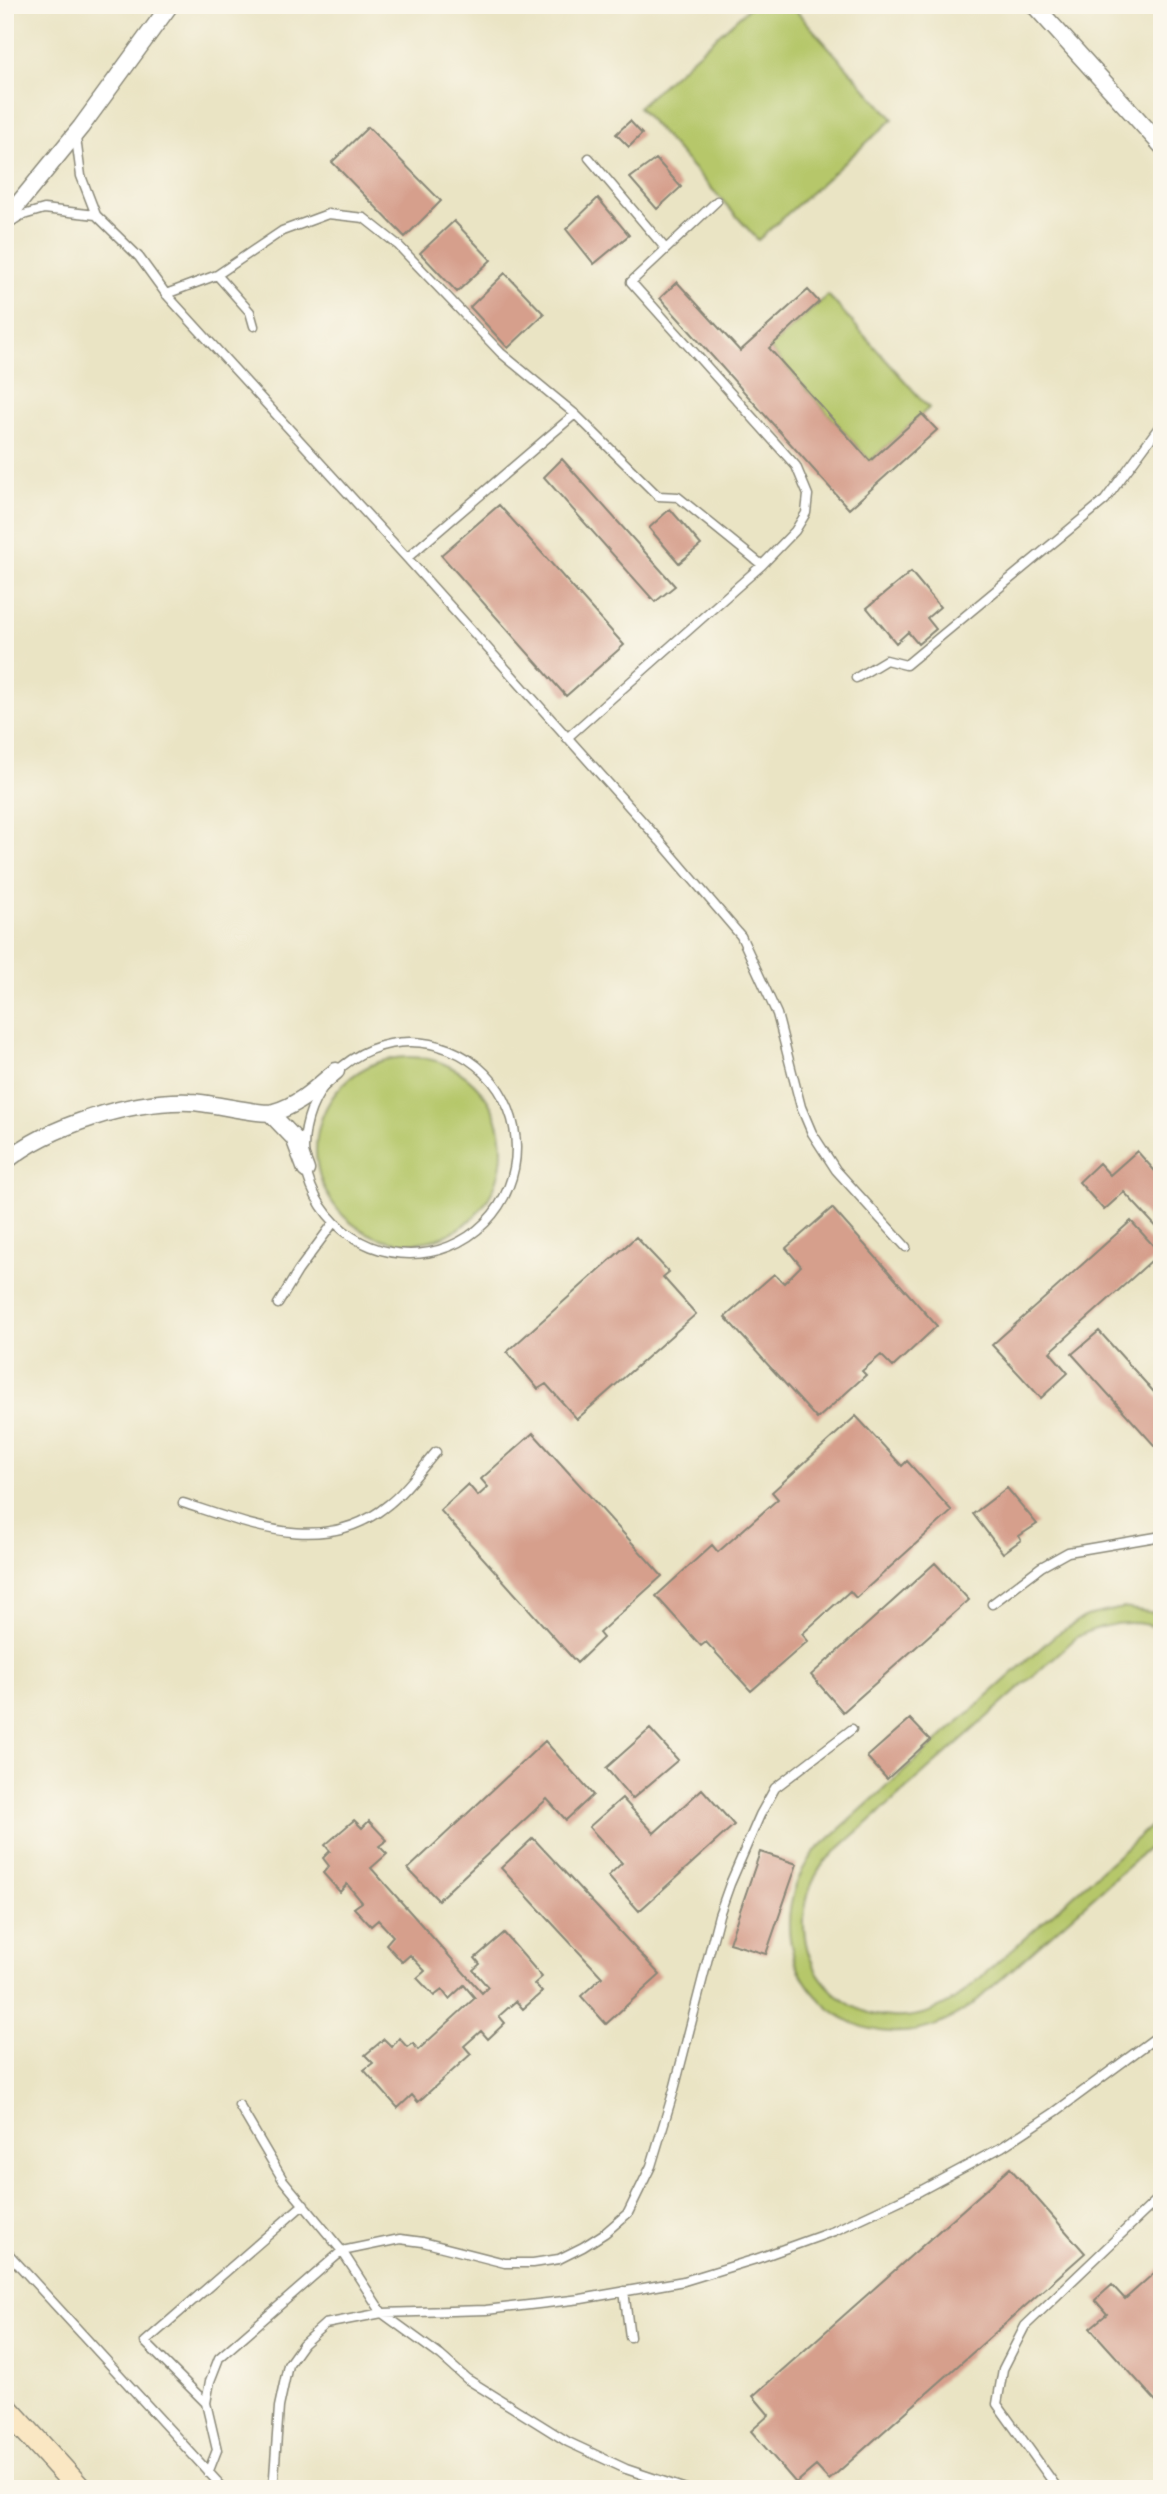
<svg xmlns="http://www.w3.org/2000/svg" width="1167" height="2494" font-family="'Gochi Hand',sans-serif">
<style>
.green{fill:#b6c76a;stroke:#70794a;stroke-width:2}
.building{fill:#d69f8c}
.lines{fill:none;stroke-linecap:round;stroke-linejoin:round}
.lane-casing{stroke:#8a8878;stroke-width:11}
.street-casing{stroke:#8a8878;stroke-width:19}
.secondary-casing{stroke:#8a8878;stroke-width:26}
.lane{stroke:#fff;stroke-width:8}
.street{stroke:#fff;stroke-width:16}
.secondary{stroke:#fae7c3;stroke-width:23}
</style>
<rect width="100%" height="100%" fill="#fbf7ec"/>
<filter id="ink" filterUnits="userSpaceOnUse"><feTurbulence type="fractalNoise" baseFrequency=".0143" numOctaves="2"/><feDisplacementMap in="SourceGraphic" scale="14" xChannelSelector="R" yChannelSelector="G"/><feConvolveMatrix kernelMatrix="1 2 1 2 8 2 1 2 1" color-interpolation-filters="sRGB"/></filter>
<filter id="wash" filterUnits="userSpaceOnUse"><feTurbulence type="fractalNoise" baseFrequency=".00686" numOctaves="4" result="noise"/><feDisplacementMap in="SourceGraphic" scale="28" xChannelSelector="R" yChannelSelector="G"/><feGaussianBlur stdDeviation="1.57" result="paint"/><feColorMatrix in="noise" values="0 0 0 0 0 0 0 0 0 0 0 0 0 0 0 0 0 1.4 0 .05"/><feComposite in="paint" operator="in"/></filter>
<g filter="url(#wash)">
<rect width="100%" height="100%" fill="#eae4c4"/>
<path class="green" d="M752,5H791L893,119L758,240L638,107Z
M828,295L929,408L870,461L769,348Z
M316 1150a93 93 0 1 1 186 0a93 93 0 1 1-186 0Z
M1123,1608L1162,1614V1629C1132,1618 1104,1623 1077,1637L824,1862C758,1960 868,2065 962,1994L1162,1816V1836L972,2005C863,2088 735,1965 813,1853L1054,1636L1086,1616Z"/>
<g id="blocks">
<path class="building" d="M630,121L642,134L629,147L616,134Z
M368,127L441,201L405,237L332,162Z
M656,159L681,187L657,209L630,178Z
M598,198L629,235L594,264L566,229Z
M454,221L491,260L457,292L420,253Z
M505,273L544,314L508,348L470,307Z
M677,282L740,351L808,290L819,302L769,348L870,461L922,414L937,430L849,509L660,298Z
M562,459L675,586L655,602L544,477Z
M499,505L624,645L566,696L441,555Z
M670,509L701,545L679,563L649,528Z
M911,572L940,607L927,618L936,629L918,644L908,632L896,643L867,608Z
M1137,1151L1162,1179V1233L1124,1192L1104,1210L1079,1182L1099,1163L1110,1175Z
M832,1208L937,1326L893,1367L881,1355L862,1371L866,1375L817,1419L725,1317L774,1274L784,1283L801,1266L786,1248Z
M1131,1221L1160,1253L1050,1352L1068,1373L1041,1398L992,1345Z
M636,1237L669,1272L663,1277L696,1314L577,1419L546,1384L538,1389L507,1352Z
M1099,1331L1162,1401V1454L1072,1354Z
M856,1416L902,1466L907,1461L952,1511L856,1598L850,1591L802,1634L808,1641L751,1691L706,1642L701,1646L656,1596L712,1545L718,1552L778,1499L772,1492Z
M533,1433L662,1576L599,1633L603,1638L577,1663L440,1510L468,1484L478,1496L488,1487L481,1479Z
M1007,1488L1037,1524L1019,1536L1021,1540L1003,1553L973,1514Z
M935,1563L969,1600L843,1712L811,1675Z
M910,1719L930,1740L887,1779L867,1757Z
M650,1729L678,1760L632,1799L606,1768Z
M545,1741L593,1795L566,1820L547,1799L438,1900L408,1869Z
M702,1789L734,1825L639,1911L608,1876L622,1863L589,1827L622,1798L654,1833Z
M354,1820L362,1828L369,1821L387,1840L379,1846L387,1854L371,1868L482,1993L488,1987L473,1970L480,1964L475,1958L504,1933L542,1977L534,1984L542,1992L523,2009L516,2001L499,2016L505,2023L488,2039L481,2031L464,2046L471,2054L418,2102L412,2095L398,2108L364,2070L373,2063L365,2055L384,2039L392,2047L399,2038L407,2047L413,2043L418,2050L475,1998L464,1985L449,1999L442,1990L434,1996L417,1978L425,1971L410,1955L402,1962L386,1944L393,1936L378,1920L371,1926L354,1908L362,1902L347,1884L340,1892L323,1873L329,1866L323,1858L330,1851L325,1845Z
M533,1838L660,1975L606,2024L581,1996L602,1977L501,1868Z
M760,1852L797,1864L766,1954L729,1943Z
M1010,2168L1085,2253L829,2480L816,2466L796,2483L751,2431L769,2415L753,2396Z
M1162,2266V2408L1090,2328L1107,2314L1095,2300L1112,2285L1125,2299Z"/>
</g>
</g>
<g filter="url(#ink)">
<use href="#blocks" fill-opacity="0" stroke="#8a8878" stroke-width="2"/>
<g class="lines">
<g class="lane-casing">
<path id="lane" d="M76,138L81,176L96,215
M589,158L665,248
M8,224L20,216L44,209L96,215L139,257L166,294L407,558L660,841L741,936L777,1014L801,1107L812,1133L836,1170L906,1247
M217,275L282,231L328,214L364,218L398,245L501,353L575,414
M166,294L217,275L250,312L254,326
M407,558L575,414L658,496L678,497L762,565
M856,678L886,660L906,665L1105,500L1162,423
M567,738L762,565L795,531L806,513L808,495L796,466L631,282L717,201
M304 1148a106 106 0 1 1 212 0a106 106 0 1 1-212 0Z
M278,1304L298,1271L334,1222
M183,1503C251,1525 326,1557 389,1504C407,1490 421,1469 436,1452
M992,1604L1041,1567L1068,1552L1162,1536
M239,2105L283,2180L342,2251L382,2313L441,2356L467,2379L568,2442L626,2469L686,2489
M5,2250L224,2489
M624,2291L630,2337
M206,2403L145,2342L304,2204
M208,2473L217,2450L206,2403L210,2381L219,2358L342,2251L400,2239L423,2242L505,2263H533L559,2259L583,2247L605,2233L628,2213L651,2166L674,2090L719,1915L730,1884L760,1815L775,1788L852,1729
M271,2489L274,2477L279,2407L288,2365L303,2344L325,2324L382,2313L486,2310L581,2299L684,2281L756,2259L834,2231L920,2191L1002,2147L1055,2112L1162,2033
M1058,2489L997,2404L1003,2369L1025,2326L1162,2195"/>
</g>
<g class="street-casing">
<path id="street" d="M1034,5L1162,146
M5,220L81,127L170,5
M271,1114L294,1138L306,1170
M5,1162C49,1125 133,1100 190,1102C208,1102 263,1116 274,1112C299,1105 316,1088 336,1071"/>
</g>
<g class="secondary-casing">
<path id="secondary" d="M5,2407L80,2489"/>
</g>
<use href="#lane" class="lane"/>
<use href="#street" class="street"/>
<use href="#secondary" class="secondary"/>
</g>
</g>
<rect width="1167" height="2494" fill="none" stroke="#fbf7ec" stroke-width="28"/>
</svg>
